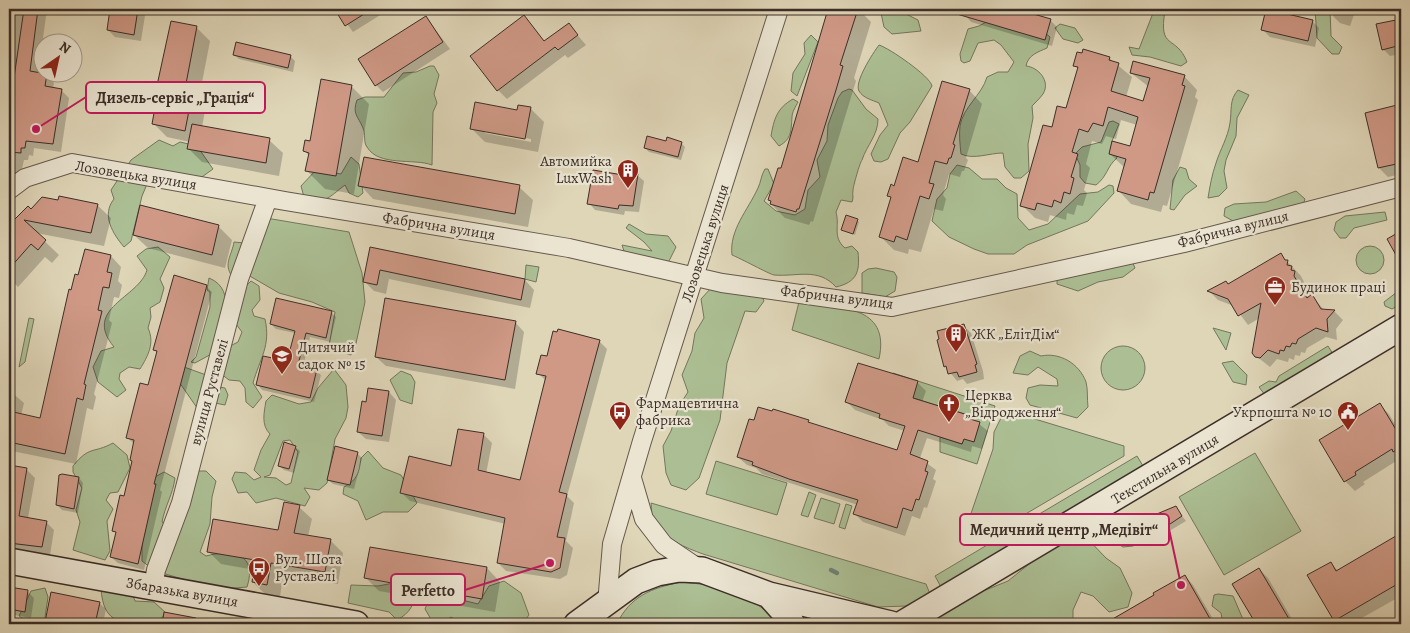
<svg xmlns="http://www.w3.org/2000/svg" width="1410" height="633" font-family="Alegreya,serif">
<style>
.green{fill:#acbf94;stroke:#74765e;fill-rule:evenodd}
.shadow{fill:#0003;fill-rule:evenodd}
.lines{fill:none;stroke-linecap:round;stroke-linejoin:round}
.stream{stroke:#708178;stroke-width:4.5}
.building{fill:#cf9986;stroke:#3c2e28}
.street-casing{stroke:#65584c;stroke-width:20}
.secondary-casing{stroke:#3c2e28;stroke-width:28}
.street{stroke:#eae4d1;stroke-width:18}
.secondary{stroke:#eae4d1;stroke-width:25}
.labels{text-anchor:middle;stroke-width:4.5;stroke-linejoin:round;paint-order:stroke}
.poi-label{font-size:15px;fill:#3c2e28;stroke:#eae4d1;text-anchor:start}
.street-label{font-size:15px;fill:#3c2e28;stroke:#eae4d1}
.leader{fill:none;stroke:#c2185b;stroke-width:2}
.callout-dot{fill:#c2185b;stroke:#eae4d1;stroke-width:2}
.callout{fill:#eae4d1;stroke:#c2185b;stroke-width:2}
.callout-label{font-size:16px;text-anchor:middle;font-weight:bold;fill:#3c2e28}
</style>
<rect width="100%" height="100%" fill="#dfd6b8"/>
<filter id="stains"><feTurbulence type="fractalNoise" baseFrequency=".004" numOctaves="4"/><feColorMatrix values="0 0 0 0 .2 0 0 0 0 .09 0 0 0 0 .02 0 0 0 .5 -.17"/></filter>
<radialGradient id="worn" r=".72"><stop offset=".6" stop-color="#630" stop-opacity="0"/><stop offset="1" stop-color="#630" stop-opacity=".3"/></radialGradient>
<path class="green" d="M882,9H905L904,13L918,20L921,31L892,34L884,27L881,13Z
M1157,9L1165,11C1158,51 1176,34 1187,62L1181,66L1150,57L1132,55L1129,47L1139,49L1153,13Z
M1315,9H1330L1331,36L1342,47L1339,54H1332L1317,38Z
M992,19L1044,32L1050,37L1047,48C1038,52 1028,55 1026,66C1038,67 1051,81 1043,94C1040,98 1036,102 1032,106L1033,118L1028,144L1029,171L1021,178H1014L1005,167L1003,153C989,153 974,160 961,154C960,145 959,135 960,126C963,107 982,95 987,77L998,72H1008L1014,62L1001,45L994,40L978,43L970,61L964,63L961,61L960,54L968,29L979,26Z
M1060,24L1075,28L1083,40L1078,43L1063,39L1055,28Z
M811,35L818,42L797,96L791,91L793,73L805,54L804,43Z
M879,45C889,48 930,76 932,86L910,122L900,133L888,159L881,162L874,161L871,154L880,135L888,125L879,103C872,100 863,98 859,91C854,82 873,53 879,45Z
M430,66H434L439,75L434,94L437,103L433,112L432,165C414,158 379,167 367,147C363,142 366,134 363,128C358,116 352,114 357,100L365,97H384L403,73L416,72Z
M849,89L852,90L866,109L878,119C878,135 867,145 862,160C860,162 853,187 853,190C852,195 854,197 852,202L841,200L836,212C840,226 832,237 845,248L852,246L858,252C860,272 857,282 836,287C818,267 797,277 774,275C769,274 740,258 732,255C729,230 748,210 758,188C761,182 761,175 765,169H768L774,184L764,201L776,211L795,215L805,209L808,190L820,177L817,160L827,141L828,125L838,98L842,92Z
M1238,90L1249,95L1237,118L1236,136L1226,160L1224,171L1227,188L1219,196L1208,198C1210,186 1212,174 1216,163C1220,150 1228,137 1230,123C1232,110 1229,100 1238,90Z
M793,99L798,102C796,106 792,112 792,117C791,130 792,139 779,146L771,136C774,119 777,108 793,99Z
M1113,121L1119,124L1112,141L1117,158C1107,166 1107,177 1096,185L1085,183L1080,177V165L1075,154L1082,147L1101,142L1109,122Z
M159,140L173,146L180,142L197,146L213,169L199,179L150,177L142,196L131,241L124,247C113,234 101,215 114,199L111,190L131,160Z
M351,157L359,164L363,193L358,197L349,193L345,185C329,197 324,206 304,197L301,186L316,170L341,174Z
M957,165L969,168L982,179H997L1006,188L1017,194L1018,218L1029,230L1048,224L1080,194L1098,192L1109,185L1113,186L1114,193L1088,221L1027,245L1014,254H988L974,249L949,237L932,221L937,199L947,188L950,174Z
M1180,167L1186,169L1189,179L1197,186L1185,195L1174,210L1170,209L1173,180Z
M1296,191L1305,199L1302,208L1235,222L1224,216L1225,208L1234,204L1266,202Z
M1385,212L1387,220L1354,228L1346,238H1340L1334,230L1336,222L1345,216Z
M266,218L349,232L362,273L365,302L355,348L351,355L337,351L329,346L335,312L312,302L279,293L248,275Z
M629,224L646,234L668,236L676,247L668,263L629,254L624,251L622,245L652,251L644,242L626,228Z
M234,242L244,243L232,276C223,264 232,255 234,242Z
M1356 260a14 14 0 1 1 28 0a14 14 0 1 1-28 0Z
M158,247L170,257L160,279L164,288L160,302L150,308L151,317L148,328C155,343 148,356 140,369L129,367L120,373L119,379L126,390L117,397L98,382L93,367L101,351L114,347C82,308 139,298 147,270L137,256L146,249Z
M1132,261L1135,268L1123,277L1098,282L1078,291L1057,284V279C1081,270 1107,270 1132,261Z
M526,265L539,267L536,282L525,279Z
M876,268L894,272L897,277L895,291L885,297L862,293V273L868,269Z
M209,278C239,290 221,329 215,352L195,363L191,362L196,357L210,307V292L207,290Z
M251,281L259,286L260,300L252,310L254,316L265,319C271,346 260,358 253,383L262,397L253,408L246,402L245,388L240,381L229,380L220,373L226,348L238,342L242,332L236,324L241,291Z
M712,287L759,289L764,301L756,312L745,311L727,363L720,420L699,478L686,490L671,485L666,473L663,446L671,431L679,406L688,392L682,375L692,351L695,333L704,318L701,299Z
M1401,289V304L1392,309L1385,306L1384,302Z
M799,302C838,308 891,304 879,359L792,330Z
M29,318L34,319L25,362L19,367Z
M1213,328L1231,333L1226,350Z
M1101 368a22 22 0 1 1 44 0a22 22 0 1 1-44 0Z
M1328,346L1333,354L1265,395L1259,387L1269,381L1276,382L1279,376Z
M1030,351L1041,356C1059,352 1079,363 1086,382C1088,389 1087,399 1088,407L1077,418L1030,405L1026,398L1028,388L1040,385L1058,386L1057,379L1038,367L1028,375L1013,373L1020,356Z
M1233,361L1247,375L1246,385L1233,382L1222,363Z
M184,367L209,376L219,387L225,388L228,395L225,405L215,403L202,415L177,379Z
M334,369L346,385L348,407L346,418L335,439L327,483L319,490L304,488L310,497L305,506L276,498L256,503L247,492L238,493L232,479L235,472L246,473L254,480L261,477L254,470L261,450L270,434C261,425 264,413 266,401L272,395L299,404L311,402L318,388ZM290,440L298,452L291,483L286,485L276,478L264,477L270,475L283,441Z
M401,371L411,375L415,382L412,404L400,400L390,380Z
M893,373L995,406L977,464L940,452V437L962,444L971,416L888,390Z
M1005,410L1124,446V456L973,545L963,537L993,449L994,432Z
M113,443L127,455L130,468L118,492L110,493L106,500L113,509L107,521L110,551L105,560L73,550L80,522L76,510L82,488L73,472V466C90,445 93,454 113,443Z
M368,451L383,468L401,475L417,503L408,512H383L366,520L358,501L343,494L344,487C358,479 359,473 361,458Z
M1255,453L1301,531L1224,575L1179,497Z
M1137,456L1143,466L941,587L935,576Z
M716,461L787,483L777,515L706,494Z
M198,471H206L216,481L212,497L210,524L200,552L206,556C232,549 258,553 247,587L223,589L193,582L155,571L142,561V528L155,477L164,472L175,478C173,494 165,506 162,522L168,526Z
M809,492L816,495L808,517L801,515Z
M821,498L840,504L834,524L814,518Z
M651,503L926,584L930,594L906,606L878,607L703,554C687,548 662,539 653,522C651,517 652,508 651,503Z
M846,504L852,506L845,529L839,527Z
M1143,525L1148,531L1145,539L1133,546L1123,547L1118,544L1127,529Z
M1081,532L1106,558L1120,568L1132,593L1128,607L1109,612L1093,596L1081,592L1073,610V624H927L971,596L1008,581L1059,540Z
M504,581L521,593L529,615L522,624H499L493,622L484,624H462L451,617L442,623L432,621L425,609L430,597L439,588L454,598L478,604L489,586Z
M399,582L416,591C414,605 410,613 397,620L389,612L348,603L351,585L378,586Z
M681,582C721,585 753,595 780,624H617C630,596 652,588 681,582Z
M45,588L48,597L44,624L29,623L19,616L31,591Z
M101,588L132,593L135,601L154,602L166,613L156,624C124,624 103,626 101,588Z
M1218,594L1233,596L1245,624H1223L1221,613L1212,606L1214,595Z"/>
<path class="shadow" d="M9,9H47L38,74L46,75L54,83L53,89L61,90L69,98L61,152L34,148L33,156L29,155L28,160H24L20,177L9,175Z
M112,9H146L141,41L115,37L108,30Z
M345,9H390L353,32L339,13Z
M830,9H858L871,22L854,78L856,81L813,222L811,221L809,225L785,218L771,204L808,74Z
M967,9H1040L1038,16L1050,20L1057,27L1052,46L971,22L965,15Z
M1335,9H1356L1350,26L1340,23L1333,16Z
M524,16L545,42L568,24L586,45L568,58L565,55L507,99L498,90Z
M426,17L450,49L383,92L376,85Z
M1401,20V54L1390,56L1383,49L1378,25Z
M1312,21L1319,28L1315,47L1270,37L1262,29Z
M196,27L210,41L199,98L206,105L202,127L269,140L283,153L279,176L202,162L189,149L190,142L167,137L153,123L159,92L157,90Z
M234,55L290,56L295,61L293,72L239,59Z
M1109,58L1132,77L1126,97L1144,102L1149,87L1131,73L1184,76L1197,90L1195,97L1198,100L1167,206L1163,205L1161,212L1131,204L1118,190L1125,168L1110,154L1131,148L1137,125L1121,120L1116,139L1106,136L1102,144L1092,141L1086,164L1090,168L1084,190L1087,193L1083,206L1077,205L1074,215L1067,213L1066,220L1050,215L1048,222L1035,218L1022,205L1052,129L1067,110L1078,69L1075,65Z
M351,86L369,104L354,194L325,189L307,171L309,156L305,151Z
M969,90L982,104L966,158L968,160L964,171H962L960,177L949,174L943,195L946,199L943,211L934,209L921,252L909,249L908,254L894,250L880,236L892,199L888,195L919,163Z
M1401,106V174L1388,177L1379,168L1366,114Z
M530,108L544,122L538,152L485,142L471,128ZM485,130L531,139V142L485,133Z
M666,142L681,143L685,147L681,160L649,152L645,148Z
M637,175L644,181L639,212L625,211L624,215L595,210L589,203L624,177Z
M360,185L519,187L533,200L528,227L373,199Z
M97,205L111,218L104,246L36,233L59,255L52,263L45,257L18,287L14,283L9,288V226L27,207L31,211Z
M857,220L859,222L855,235L843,230Z
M218,226L232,240L225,268L148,248L134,235Z
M371,249L525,280L534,290L530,308L389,279L386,294L374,291L365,282Z
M1281,255L1301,276L1304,282L1303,286L1309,297L1312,296L1325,311H1334L1343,320L1336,329L1337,340L1326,337L1307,348L1305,353L1301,352L1300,356L1295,355L1294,360L1289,358L1288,362L1277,359L1270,367L1256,356L1258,319L1248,325L1234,306L1218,300L1209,291L1228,285Z
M111,256L121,267L118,281L122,285L119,298L114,297L109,320L112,323L94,394L96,397L93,410L87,408L76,464L12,451L9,447V390L24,403L21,415L41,419L72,291L79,277Z
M206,286L212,292L160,490L162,492L144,570L118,563L111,557L117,534L114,530L125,497L135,445L128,438L149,386L158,353L154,350Z
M331,312L336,317L330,342L310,337L303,367L316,371L321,375L314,402L262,390L258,385L288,363L295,333L276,329L271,324Z
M515,322L524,332L515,389L386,366L376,357Z
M963,325L971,333L983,371L984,379L967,384L963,379L957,381L945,366Z
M599,341L607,349L567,496L574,503L566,541L573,548L567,575L560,579L506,571L498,563L506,524L410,501L402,493L452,468L459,430L484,435L492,443L486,474L521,482L546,381L538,373L548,358Z
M917,382L926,391L922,402L970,417L988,431L982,449L972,446L971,452L927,438L920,458L936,470L933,479L936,481L927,508L924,507L920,519L912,516L905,536L863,522L855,514L858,505L762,474L756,468L747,465L738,457L808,421L812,425L898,452L905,431L889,426L883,420L855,410L847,402Z
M389,392L396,400L389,442L366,439L358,432L367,403Z
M1379,404L1389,414L1401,435V458L1363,482L1365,484L1355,491L1345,481L1320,441Z
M295,447L300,451L294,473L284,470L279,466Z
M357,453L362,458L354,489L333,484L328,480Z
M9,466L26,469L35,478L28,518L46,522L54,530L50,555L9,548Z
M79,478L83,483L78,513L62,510L57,505Z
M299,507L312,519L308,536L330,540L343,553L338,584L283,575L280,597L266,595L253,582L255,570L221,564L209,552L279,531Z
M1175,507L1186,521L1166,533L1165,532L1158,536L1154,531Z
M1401,534V596L1351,624H1339L1335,620L1331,563L1338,571Z
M487,568L500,582L495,612L379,591L366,578Z
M1259,569L1268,578L1295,624H1257L1234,584Z
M1185,576L1193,585L1216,624H1105Z
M9,588L28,592L34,598L31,618L9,614Z
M52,593L99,603L106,609L103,624H45Z
M165,614L220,624H163Z"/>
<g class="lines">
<path class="stream" d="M831,570L837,573"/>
</g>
<path class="building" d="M24,9H38L30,71L47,74L45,86L62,89L53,144L26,141L25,148H21V153L9,152V112Z
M110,9H138L134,35L107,30Z
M343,9H372L345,26L337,13Z
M828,9H858L840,65L843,66L836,90L799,209H797L796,212L770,204L771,201L768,200L778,168H781Z
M950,9H1032L1030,13L1051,19L1045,40L950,12Z
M1266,9L1313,20L1308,41L1261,30Z
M524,15L544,41L569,23L578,35L558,50L555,47L497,91L470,56Z
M426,16L443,42L375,86L358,59Z
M1401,19V45L1382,50L1376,24Z
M171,21L197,26L185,89L193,90L185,131L152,124L158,91L156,90Z
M236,42L291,55L288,68L233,55Z
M1083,49L1110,57L1109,60L1119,63L1111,91L1143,101L1150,78L1130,73L1133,61L1185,75L1182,85L1185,86L1154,193L1150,192L1148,200L1117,191L1126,159L1109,154L1112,141L1130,146L1138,117L1108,107L1103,126L1093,123L1088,132L1079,129L1072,152L1078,154L1071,177L1074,178L1070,194L1064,192L1061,203L1054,200L1052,207L1037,203L1035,210L1020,206L1043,125L1052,127L1057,106L1066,108L1078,67L1073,66L1077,52L1082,53Z
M321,79L352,85L336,176L305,171L309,153L303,151L305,140L310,141Z
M942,81L970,89L953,144L955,145L951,158H949L947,164L935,161L929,183L934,184L929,199L920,196L907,240L896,236L894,242L879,237L891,197L887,196L891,184L894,186L903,157L918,162Z
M475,102L517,110L518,105L531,107L525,139L470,129Z
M1401,104V163L1378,168L1365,113Z
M192,124L270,138L266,163L187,149Z
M647,136L666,141L667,137L682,142L678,157L644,148Z
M364,157L520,185L515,214L358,186Z
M593,170L623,175L624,172L638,174L633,206L619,205L618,209L587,204Z
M59,196L98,204L91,233L24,220L46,240L38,250L31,244L9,269V225L28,206L31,209L42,197L58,200Z
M140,205L219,225L212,255L133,235Z
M846,215L858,219L853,234L841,230Z
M1401,231V264L1387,239Z
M370,247L525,279L521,300L380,270L377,285L363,282Z
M85,249L111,255L107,272L112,273L109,288L103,287L98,310L102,311L84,384L86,385L83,400L77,398L65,454L9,442V411L40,418L69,289L71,290L75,274L78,275Z
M1281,253L1285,260H1288L1287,265L1292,266L1291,270L1295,271L1294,276L1307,298L1312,294L1321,309L1335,310L1327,319L1328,332L1316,328L1298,339L1296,344L1292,343L1290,347L1286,346L1284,351L1280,350L1279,354L1268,350L1260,358L1255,357L1252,353L1261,303L1238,316L1228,299L1207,291L1226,281L1228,284Z
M174,275L207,285L154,484H156L138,564L110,557L116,532L112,531L120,495L124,496L132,461L130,460L134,440L126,438L134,406L140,383L148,385L157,351L153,350Z
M276,298L332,311L326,338L306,333L298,365L317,369L310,398L256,385L263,356L287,361L295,331L270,324Z
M385,298L516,321L505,380L375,357Z
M964,324L977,364L975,365L977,372L959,377L957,372L948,374L946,366L944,367L937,340L939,339L937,331Z
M558,329L600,340L559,492L567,494L557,537L565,538L560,568L551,572L497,563L505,518L400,493L409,456L451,466L458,429L484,433L478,470L520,480L546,376L536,374L541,355L547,356L553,331L557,332Z
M858,363L918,381L913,398L971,416L970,419L980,422L974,442L964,439L962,444L918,430L910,454L928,461L925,471L928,472L919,500L916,499L912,511L903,508L897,528L853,514L858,500L789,479L752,465L753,462L737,457L749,419L754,420L758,407L772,411L773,409L809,420L808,422L897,450L905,426L879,418L880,414L845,402Z
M368,388L389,391L382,436L357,432L362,401L366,402Z
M1380,403L1401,438V447L1393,452L1392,449L1355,472L1356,475L1344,482L1319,440Z
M284,442L296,446L289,469L278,466Z
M335,446L358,452L350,485L327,480Z
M9,465L27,468L19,516L47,521L42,547L9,543Z
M62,474L79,477L74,509L56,505L59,475Z
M284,502L300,505L294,533L331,539L325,572L271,563L267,585L252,582L255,560L207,552L213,519L278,530Z
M1176,506L1182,516L1161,530L1160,527L1153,532L1147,523L1152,516Z
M1401,533V582L1334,621L1307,575L1331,562L1336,571Z
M370,547L487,567L482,599L364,578Z
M1259,568L1292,624H1256L1232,584Z
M1185,575L1213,624H1104L1154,595L1153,593Z
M9,587L28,590L25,612L9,609Z
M51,592L100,602L95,624L45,622Z
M164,612L196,618V624H162Z"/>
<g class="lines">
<g class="street-casing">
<path id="street" d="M9,190L25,178L72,163L285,201L569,248L722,283L892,307L1184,243L1401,187
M632,478L644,519L664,545L701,570
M153,587L156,570L181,503L239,279L268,198
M607,604L612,544L642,441L779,9"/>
</g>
<g class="secondary-casing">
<path id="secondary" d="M9,561L356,624
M769,595L891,624
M577,624L636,581L657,573L679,569L702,570L769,595L785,613L792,624
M902,624L1401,327"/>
</g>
<use href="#street" class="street"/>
<use href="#secondary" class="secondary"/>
</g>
<defs>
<g id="building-pin" transform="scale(1.125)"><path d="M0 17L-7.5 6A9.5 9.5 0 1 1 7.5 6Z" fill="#8f2418" stroke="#eae4d1"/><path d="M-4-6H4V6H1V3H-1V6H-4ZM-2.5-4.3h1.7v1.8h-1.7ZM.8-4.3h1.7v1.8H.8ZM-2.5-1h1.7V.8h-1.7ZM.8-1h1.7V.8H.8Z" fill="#fff"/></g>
<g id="office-pin" transform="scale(1.125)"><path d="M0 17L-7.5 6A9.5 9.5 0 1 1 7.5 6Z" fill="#8f2418" stroke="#eae4d1"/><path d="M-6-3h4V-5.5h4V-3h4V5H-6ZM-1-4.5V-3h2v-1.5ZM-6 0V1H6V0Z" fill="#fff"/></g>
<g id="school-pin" transform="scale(1.125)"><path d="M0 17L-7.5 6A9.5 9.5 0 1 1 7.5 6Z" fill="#8f2418" stroke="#eae4d1"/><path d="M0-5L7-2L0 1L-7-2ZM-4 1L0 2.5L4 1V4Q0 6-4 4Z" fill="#fff"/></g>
<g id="church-pin" transform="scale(1.125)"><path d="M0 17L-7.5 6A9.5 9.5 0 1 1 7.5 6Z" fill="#8f2418" stroke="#eae4d1"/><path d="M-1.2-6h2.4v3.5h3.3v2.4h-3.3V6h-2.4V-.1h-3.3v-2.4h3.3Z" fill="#fff"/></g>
<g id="bus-pin" transform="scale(1.125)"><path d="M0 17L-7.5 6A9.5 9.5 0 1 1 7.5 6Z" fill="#8f2418" stroke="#eae4d1"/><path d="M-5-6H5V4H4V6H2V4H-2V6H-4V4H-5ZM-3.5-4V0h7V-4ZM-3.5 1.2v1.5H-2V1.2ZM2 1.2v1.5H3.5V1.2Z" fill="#fff"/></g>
<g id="civic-pin" transform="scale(1.125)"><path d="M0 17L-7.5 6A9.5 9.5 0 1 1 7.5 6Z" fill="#8f2418" stroke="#eae4d1"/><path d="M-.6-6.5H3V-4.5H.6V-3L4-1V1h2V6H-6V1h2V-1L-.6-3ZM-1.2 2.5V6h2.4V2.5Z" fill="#fff"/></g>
</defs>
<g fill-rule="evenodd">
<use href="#building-pin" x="628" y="170"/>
<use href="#office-pin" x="1275" y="287"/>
<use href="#building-pin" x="956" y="334"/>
<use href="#school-pin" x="282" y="356"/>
<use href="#church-pin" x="949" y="404"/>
<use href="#bus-pin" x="620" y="412"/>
<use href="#civic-pin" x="1348" y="412"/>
<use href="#bus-pin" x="259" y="568"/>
</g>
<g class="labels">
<g class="poi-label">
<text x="612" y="166" text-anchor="end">Автомийка<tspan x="612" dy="17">LuxWash</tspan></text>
<text x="1291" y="292">Будинок праці</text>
<text x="972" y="339">ЖК „ЕлітДім“</text>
<text x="298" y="352">Дитячий<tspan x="298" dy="17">садок № 15</tspan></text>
<text x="965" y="400">Церква<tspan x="965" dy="17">„Відродження“</tspan></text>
<text x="636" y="408">Фармацевтична<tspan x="636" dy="17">фабрика</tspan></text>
<text x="1332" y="417" text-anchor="end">Укрпошта № 10</text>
<text x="275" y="564">Вул. Шота<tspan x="275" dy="17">Руставелі</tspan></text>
</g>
<g class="street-label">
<text transform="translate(136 175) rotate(9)" y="5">Лозовецька вулиця</text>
<text transform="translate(439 226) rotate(9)" y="5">Фабрична вулиця</text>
<text transform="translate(1233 229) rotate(-14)" y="5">Фабрична вулиця</text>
<text transform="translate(705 243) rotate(-72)" y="5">Лозовецька вулиця</text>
<text transform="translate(837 297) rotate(7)" y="5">Фабрична вулиця</text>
<text transform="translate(209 392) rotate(-75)" y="5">вулиця Руставелі</text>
<text transform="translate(1165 469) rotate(-31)" y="5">Текстильна вулиця</text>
<text transform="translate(182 592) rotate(10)" y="5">Збаразька вулиця</text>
</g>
</g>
<path class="leader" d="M36 129L86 97M1181 585L1169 529M550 563L465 590"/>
<g class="callout-dot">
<circle cx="36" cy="129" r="5"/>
<circle cx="1181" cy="585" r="5"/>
<circle cx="550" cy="563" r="5"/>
</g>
<g class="callout">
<rect x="86" y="82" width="179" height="31" rx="5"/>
<rect x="960" y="514" width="209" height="31" rx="5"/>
<rect x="391" y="574" width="74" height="31" rx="5"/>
</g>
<g class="callout-label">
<text x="175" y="103">Дизель-сервіс „Грація“</text>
<text x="1064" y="535">Медичний центр „Медівіт“</text>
<text x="428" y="596">Perfetto</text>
</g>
<rect width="1410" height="633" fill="none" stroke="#dfd6b8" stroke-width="30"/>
<rect x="10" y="10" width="1390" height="613" fill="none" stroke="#3c2e28" stroke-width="2.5"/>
<rect x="15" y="15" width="1380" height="603" fill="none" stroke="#3c2e28"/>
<g transform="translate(58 58) rotate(34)"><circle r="24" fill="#eae4d1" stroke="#a49b8d"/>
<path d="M0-4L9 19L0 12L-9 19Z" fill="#8f2418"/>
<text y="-8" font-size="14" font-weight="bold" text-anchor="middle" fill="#3c2e28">N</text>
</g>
<rect width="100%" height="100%" filter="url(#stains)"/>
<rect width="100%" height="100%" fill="url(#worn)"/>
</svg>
